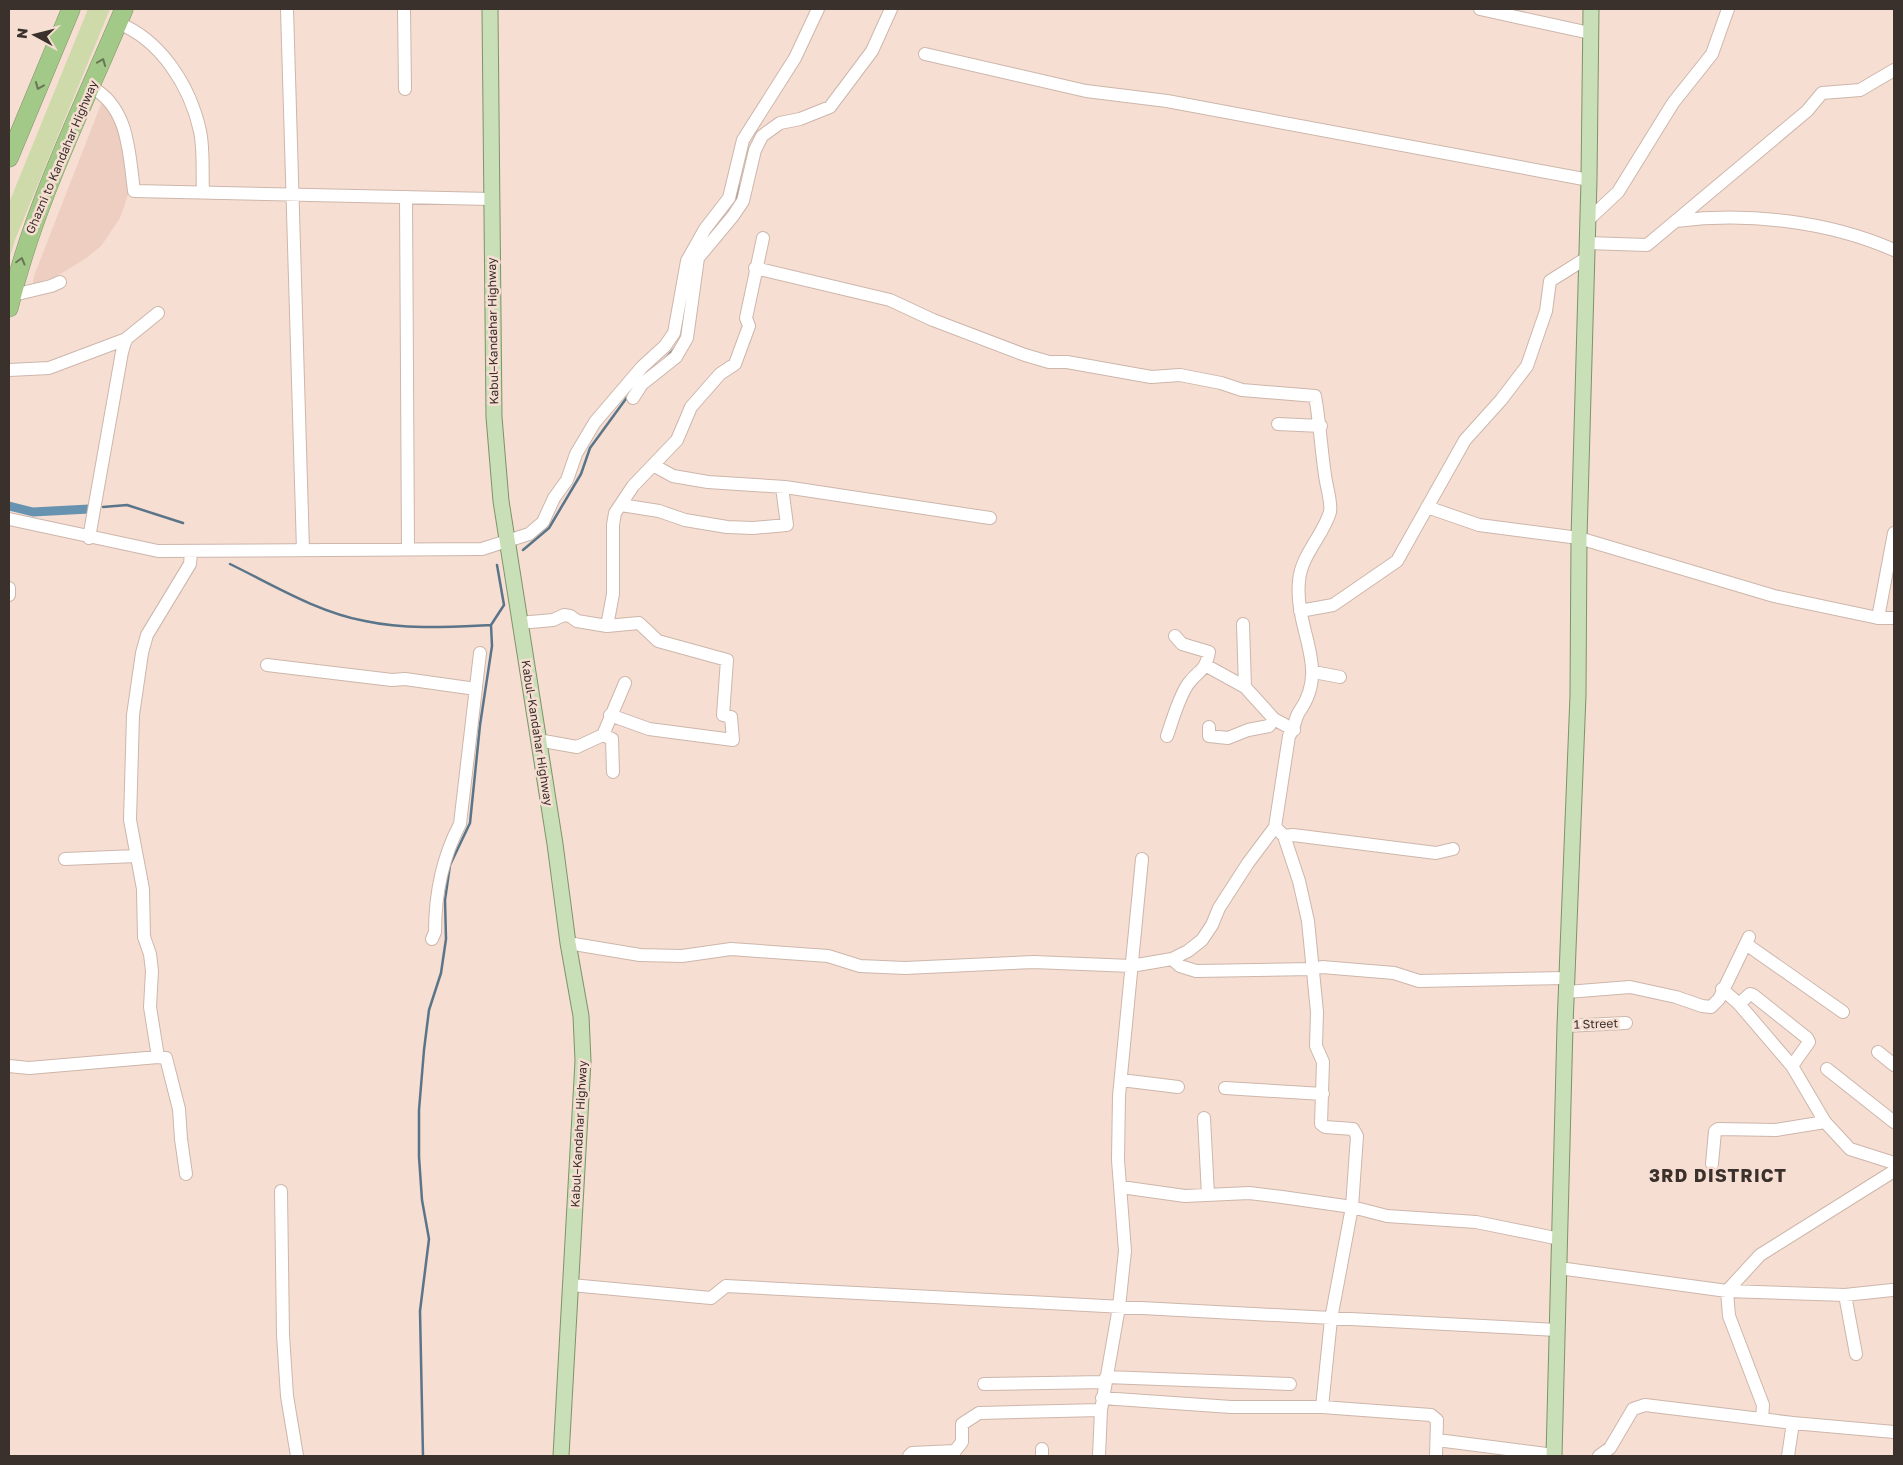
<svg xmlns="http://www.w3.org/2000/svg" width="1903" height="1465" font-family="'Golos Text',sans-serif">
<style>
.built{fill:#eecec0}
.park{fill:#cedaa9}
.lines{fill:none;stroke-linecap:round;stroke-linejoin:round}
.stream{stroke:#5a7589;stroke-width:2.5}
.canal{stroke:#6793b1;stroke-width:9}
.minor-casing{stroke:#cdb6ab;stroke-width:14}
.major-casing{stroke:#7e9368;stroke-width:17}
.highway-casing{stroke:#7e9368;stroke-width:19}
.minor{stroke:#fff;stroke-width:12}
.major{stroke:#c8dfb8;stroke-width:15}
.highway{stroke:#a3c989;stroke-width:18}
.oneway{stroke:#697556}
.labels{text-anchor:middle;stroke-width:5;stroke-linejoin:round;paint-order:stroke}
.street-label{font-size:12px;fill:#3a302c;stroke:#f6ded2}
.district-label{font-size:18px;font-weight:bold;letter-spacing:1px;fill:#3a302c;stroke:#f6ded2}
</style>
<rect width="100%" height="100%" fill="#f6ded2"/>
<path class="built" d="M103,99L120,126L131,185L125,204L120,218L101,246L85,259L57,276L33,284L34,276Z"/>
<path class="park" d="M88,9H110L15,240L9,260V203Z"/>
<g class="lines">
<path class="stream" d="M735,203L740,186
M665,359L675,348
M103,507L127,505L183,523
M523,550L549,528L581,474L590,448L628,396
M230,564C273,585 317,612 365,621C407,630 449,627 491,625
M423,1456L420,1311L429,1239L422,1200L419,1157V1110L424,1050L429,1010L441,973L446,939L445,900L450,865L470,823L480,725L492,646L491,625L504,605L497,565"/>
<path class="canal" d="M9,506L33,512L89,509"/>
<g class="minor-casing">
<path id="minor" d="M287,9L303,550
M404,9L405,89
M1480,9L1590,33
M118,23C161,40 190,86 200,131C204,150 202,173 203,192
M925,54L1086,91L1167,101L1589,180
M91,87C129,107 129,153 134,191L491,199
M406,197L408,549
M1588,220L1618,192L1673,103L1712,54L1728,9
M1676,221C1748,212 1828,221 1894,250
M1587,243L1647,245L1807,111L1822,93L1860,90L1894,70
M9,296L51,286L60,282
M9,370L49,368L126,339L158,313
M633,398L642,384L676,357L687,338L698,258L733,216L743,201L755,150L762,136L780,123L800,119L830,107L872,51L891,9
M1278,424L1321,426
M653,465L673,476L708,482L785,487L990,518
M621,505L659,511L685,520L727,527L753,528L787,525L782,487
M1427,507L1479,525L1579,538L1774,596L1878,618H1894
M9,519L158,551L482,549L529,534L543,522L554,498L567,480L576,454L595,422L642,367L665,346L674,333L687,261L705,229L729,198L743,140L795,58L818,9
M89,538L122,352L126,339
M9,588V595
M1300,611L1333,605L1397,561L1465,440L1501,400L1527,366L1546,311L1550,281L1585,259
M1878,618L1894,533
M519,623L553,620L564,615L570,616L577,621L607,626L639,623L658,641L727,660L723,715L731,717L733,740L649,729L610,715
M1243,624L1245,687
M607,626L613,594V525L615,513L633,486L677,440L691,407L720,374L735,364L749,326L746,318L763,238
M267,665L392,680L405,679L476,689
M1207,666L1245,687L1274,719L1294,730
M1314,672L1340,677
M1209,727V736L1228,738L1248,730L1269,726L1274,719
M603,735L612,739L613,772
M1167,736C1173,719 1178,699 1188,684C1199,669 1205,673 1209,652L1182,644L1175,636
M538,740L577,747L603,735L625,683
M1275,827L1284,836L1299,881L1308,921L1317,1012L1316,1046L1323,1062L1321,1124L1325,1127L1353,1129L1357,1136L1352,1207L1331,1319L1322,1407
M1284,836L1293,835L1436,853L1453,849
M65,859L136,856
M432,939L435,932C435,894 442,858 460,824L480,653
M568,943L640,955L682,956L731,949L828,956L860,966L905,968L1034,962L1131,966L1172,959L1188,951L1202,940L1212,925L1219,908L1248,863L1275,827L1289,736C1295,729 1294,720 1299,712C1331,668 1294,630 1299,581C1301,555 1323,536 1330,512C1332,503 1326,485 1325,475C1321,449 1320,423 1315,396L1242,390L1221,383L1180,375L1151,377L1067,362H1049L1025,355L933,320L890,300L755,268
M1746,944L1843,1012
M1172,959L1180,966L1196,971L1313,969L1322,967L1394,973L1419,981L1567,978
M1722,989L1739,1004L1792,1066L1825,1122L1850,1149L1894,1163
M1567,992L1630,987L1676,997L1702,1006L1711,1007L1719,999L1749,937
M1739,1004L1750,994L1753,995L1807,1038L1809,1042L1792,1066
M1565,1026L1626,1023
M1878,1052L1894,1065
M158,1057L150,1007L152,971L150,954L144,937L143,889L130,820L133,715L142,653L147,635L190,564L191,552
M9,1066L29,1068L158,1057L166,1058L179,1109L181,1139L186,1174
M1827,1069L1894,1122
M1121,1080L1178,1087
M1225,1088L1323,1094
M1204,1118L1208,1195
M1712,1164L1715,1131L1718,1129L1776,1130L1825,1122
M1121,1187L1185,1196L1249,1193L1282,1197L1352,1207L1387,1216L1476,1222L1560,1239
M281,1191L283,1335L287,1396L297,1456
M1559,1268L1727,1291L1845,1295L1892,1290
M571,1285L711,1298L726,1286L1557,1330
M1845,1295L1856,1354
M1106,1377L1290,1384
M984,1384L1105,1382
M1102,1398L1231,1407H1322L1431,1415L1437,1420L1436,1456
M1762,1419L1763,1405L1729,1316L1727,1291L1760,1255L1894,1171
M1437,1440L1554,1455
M909,1456L912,1453L955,1451L962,1442V1424L979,1413L1101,1410
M1042,1456V1449
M1099,1456L1101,1410L1119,1307L1125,1251L1118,1160L1119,1096L1142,859
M1599,1456L1610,1448L1633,1409L1645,1405L1793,1423L1894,1432
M1788,1456L1793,1423"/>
</g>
<g class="major-casing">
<path id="major" d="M490,9L494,417L501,501L555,844L568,943L581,1016L583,1061L561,1456
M1554,1456L1565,1026L1578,695L1579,538L1589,180L1591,9"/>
</g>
<g class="highway-casing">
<path id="highway" d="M9,158L71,9
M9,308C34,204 83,107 124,9"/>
</g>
<use href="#minor" class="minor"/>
<use href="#major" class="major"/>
<use href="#highway" class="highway"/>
</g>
<defs><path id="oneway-chevron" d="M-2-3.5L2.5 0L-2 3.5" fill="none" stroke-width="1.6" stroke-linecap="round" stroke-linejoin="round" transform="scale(1.25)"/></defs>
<g class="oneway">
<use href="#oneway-chevron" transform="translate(102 62) rotate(-68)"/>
<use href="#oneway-chevron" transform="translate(39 86) rotate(113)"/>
<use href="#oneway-chevron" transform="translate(21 261) rotate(-75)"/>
</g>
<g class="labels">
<g class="street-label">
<text transform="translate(62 157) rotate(-67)" y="4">Ghazni to Kandahar Highway</text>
<text transform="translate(493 331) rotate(-91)" y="4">Kabul–Kandahar Highway</text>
<text transform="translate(537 733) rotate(81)" y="4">Kabul–Kandahar Highway</text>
<text transform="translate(1596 1024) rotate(-2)" y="4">1 Street</text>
<text transform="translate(579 1134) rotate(-87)" y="4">Kabul–Kandahar Highway</text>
</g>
<g class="district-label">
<text x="1718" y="1182">3RD DISTRICT</text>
</g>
</g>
<rect width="1903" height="1465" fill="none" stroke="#3a302c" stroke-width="20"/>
<g transform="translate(35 35) rotate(277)" stroke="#f6ded2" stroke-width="4" paint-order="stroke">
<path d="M0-4L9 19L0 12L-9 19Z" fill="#3a302c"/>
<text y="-8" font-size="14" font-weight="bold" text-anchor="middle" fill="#3a302c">N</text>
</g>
</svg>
